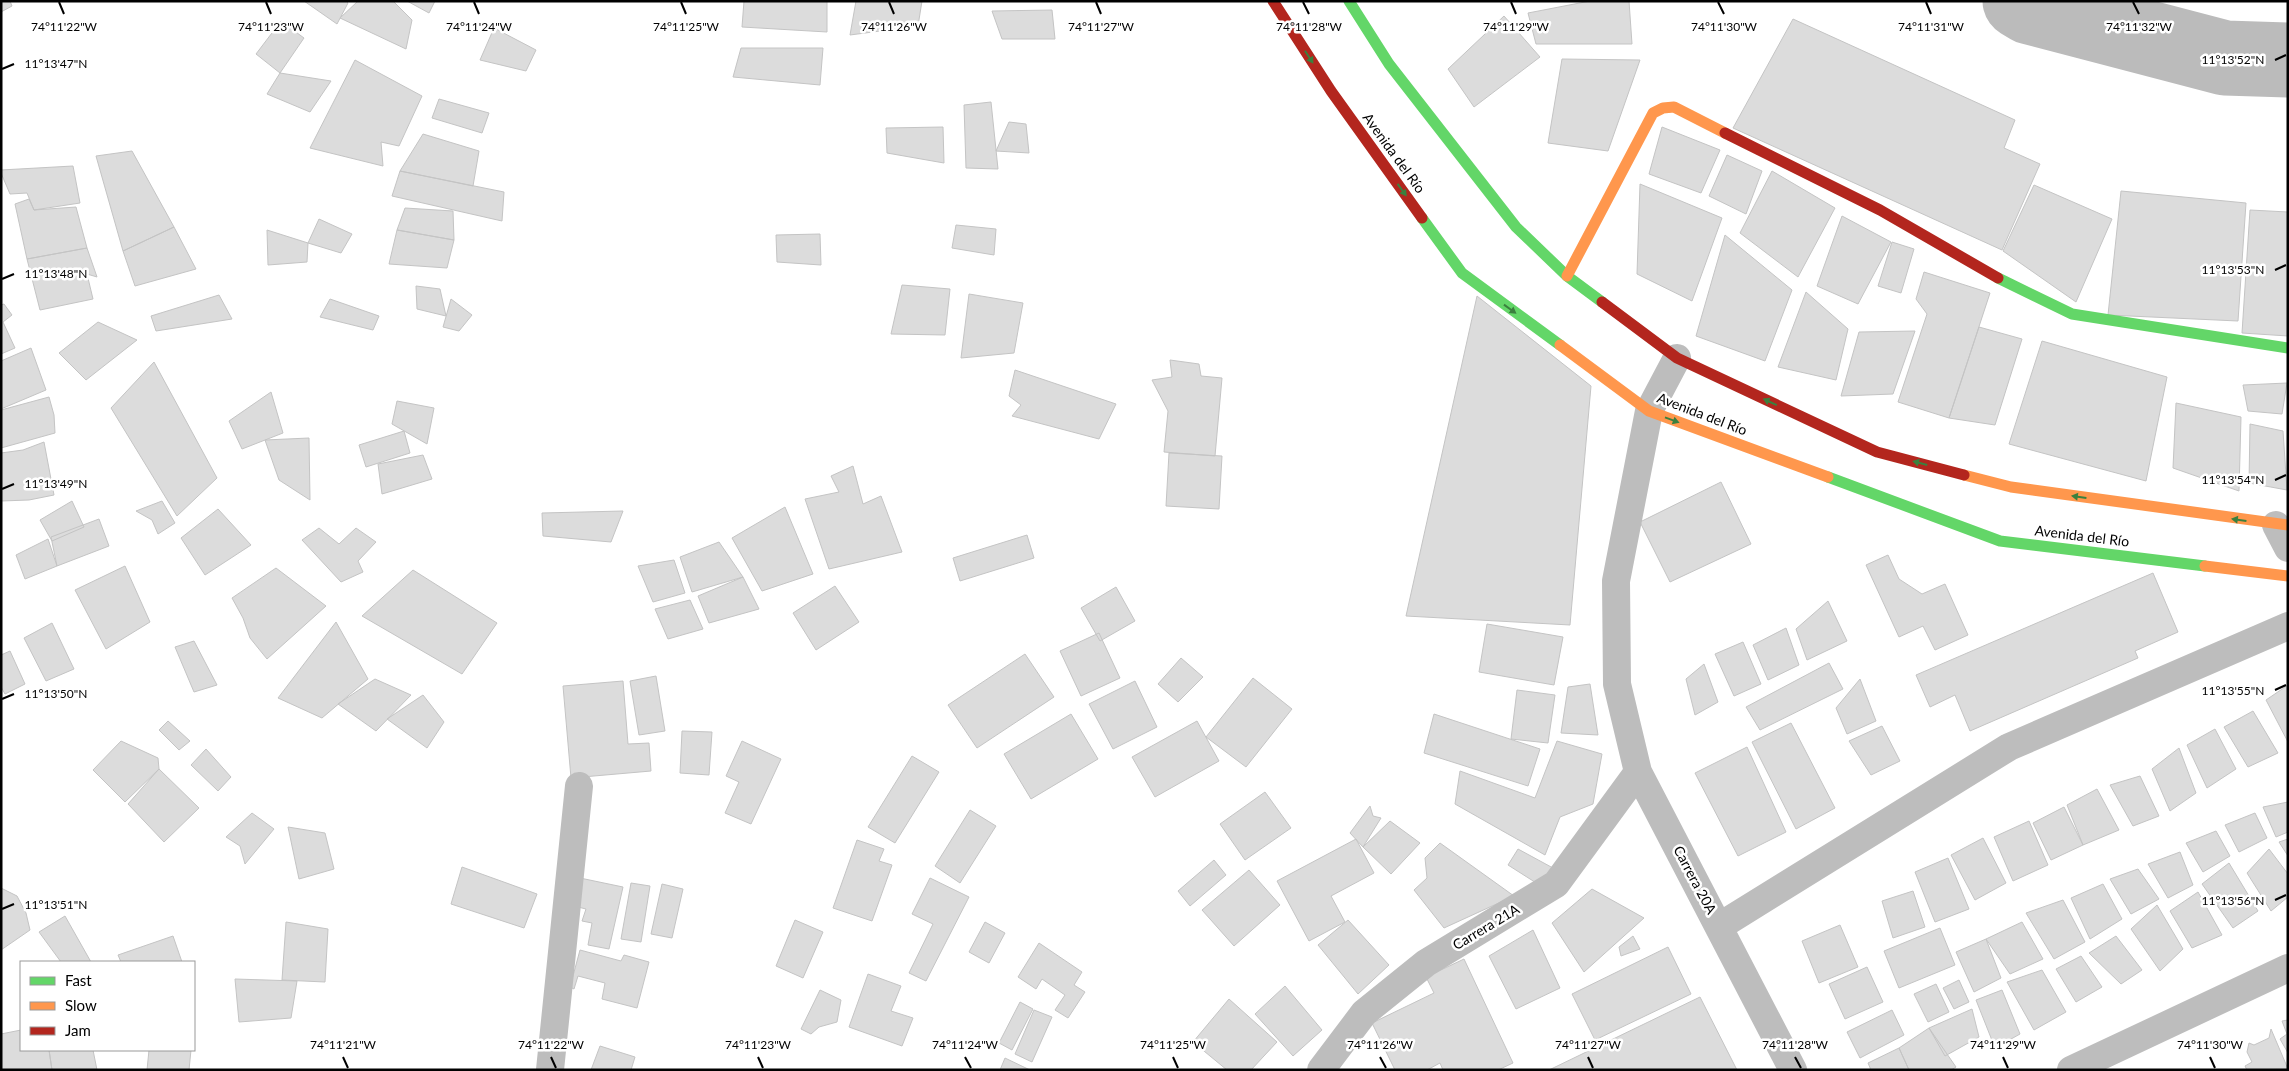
<svg xmlns="http://www.w3.org/2000/svg" width="2289" height="1071" font-family="Lato,sans-serif">
<style>
.lines{fill:none;stroke-linecap:round;stroke-linejoin:round}
.river{stroke:#bbb;stroke-width:75}
.building{fill:#dcdcdc;stroke:#c4c4c4}
.street{stroke:#bdbdbd;stroke-width:28}
.fast{stroke:#63d668;stroke-width:11}
.slow{stroke:#ff974d;stroke-width:11}
.jam{stroke:#b3261e;stroke-width:11}
.oneway{fill:#3b803e}
.ticks{fill:none;stroke:#000;stroke-width:2}
.labels{text-anchor:middle;stroke-width:5;stroke-linejoin:round;paint-order:stroke}
.street-label{font-size:14px;fill:#000;stroke:#fff}
.ticks-label{font-size:12px;text-anchor:middle;fill:#000;stroke:#fff;stroke-width:5;stroke-linejoin:round;paint-order:stroke}
</style>
<rect width="100%" height="100%" fill="#fff"/>
<g class="lines">
<path class="river" d="M2020,1L2030,7L2225,58L2288,60"/>
</g>
<path class="building" d="M1,1H10L12,6L1,12Z
M304,1H346L348,3L337,24Z
M358,1H393L412,20L406,49L340,18Z
M407,1H435L429,13Z
M744,1H827V32L742,27Z
M856,1H922L918,26L850,35Z
M1590,1H1629L1632,44H1536L1528,13Z
M1052,10L1055,39H1002L992,11Z
M1504,16L1540,57L1474,107L1448,69Z
M1793,19L2015,120L2004,148L2040,164L2002,250L1733,128Z
M281,21L304,38L280,73L256,54Z
M494,28L536,50L526,71L480,60Z
M741,48H823L820,85L733,77Z
M1562,59L1640,60L1608,151L1548,143Z
M355,60L422,96L399,146L381,142L383,166L310,148Z
M280,73L331,81L310,112L267,94Z
M439,99L489,113L482,133L432,118Z
M991,102L998,169L966,168L964,105Z
M1009,122L1026,124L1029,153L996,151Z
M943,127L944,163L887,153L886,128Z
M1662,127L1720,150L1701,193L1649,174Z
M423,134L479,151L473,186L400,171Z
M132,151L174,227L123,251L96,156Z
M1727,155L1762,171L1746,214L1709,196Z
M73,166L80,203L34,210L27,193L10,194L1,173V170Z
M400,171L504,192L502,221L392,196Z
M1772,171L1835,208L1798,277L1740,233Z
M1640,184L1722,218L1692,301L1637,274Z
M2034,185L2112,219L2076,302L2003,251Z
M2121,191L2246,203L2238,321L2108,315Z
M29,199L34,210L76,207L87,248L27,259L15,204Z
M405,208L453,211L454,240L397,230Z
M2250,210L2288,212V336L2242,333Z
M1842,216L1891,242L1858,304L1817,286Z
M319,219L352,234L341,253L308,243Z
M956,225L996,229L994,255L952,248Z
M174,227L196,269L135,286L123,251Z
M267,230L308,243L307,262L268,265Z
M397,230L454,240L447,268L389,264Z
M820,234L821,265L777,262L776,235Z
M1725,235L1792,290L1765,361L1696,336Z
M1892,242L1914,249L1901,293L1878,286Z
M87,248L97,277L87,274L93,299L40,310L27,259Z
M1924,272L1990,293L1949,418L1898,402L1927,314L1916,299Z
M902,285L950,289L945,335L891,334Z
M416,286L440,289L446,316L417,309Z
M1806,292L1848,329L1836,380L1778,367Z
M969,294L1023,303L1014,353L961,358Z
M219,295L232,319L156,331L151,316Z
M1477,296L1591,386L1570,625L1406,616Z
M330,299L379,316L373,330L320,317Z
M451,299L472,315L459,331L443,327Z
M4,304L12,315L3,322L15,348L1,354V305Z
M98,322L137,340L86,380L59,353Z
M1979,327L2022,339L1995,425L1949,418Z
M1915,331L1893,394L1841,396L1859,332Z
M2042,341L2167,377L2146,481L2009,444Z
M31,348L46,390L1,409V361Z
M1170,360L1199,364L1201,376L1222,378L1215,456L1164,452L1168,411L1152,380L1172,377Z
M154,362L217,478L177,516L111,408Z
M1015,370L1116,404L1099,439L1012,416L1021,405L1009,396Z
M2287,383L2282,414L2248,411L2243,385Z
M271,392L283,433L242,449L229,421Z
M49,397L54,415L55,433L1,448V410Z
M397,401L434,408L427,444L392,424Z
M2176,403L2241,417L2239,491L2173,468Z
M2250,424L2283,431L2287,490L2249,483Z
M404,431L410,453L366,467L359,445Z
M309,438L310,500L279,480L265,440Z
M44,442L54,495L29,500L1,501V453L23,450Z
M1169,453L1222,456L1219,509L1166,506Z
M423,455L432,479L382,494L378,464Z
M853,466L863,504L881,496L902,552L829,569L805,499L839,492L831,476Z
M1721,482L1751,544L1670,582L1640,522Z
M72,501L84,527L52,541L40,520Z
M162,501L175,523L158,534L152,520L136,511Z
M785,507L813,574L762,591L732,538Z
M218,509L251,545L205,575L181,538Z
M623,511L611,542L543,536L542,513Z
M99,519L109,546L57,566L51,537Z
M319,528L339,544L356,528L376,542L358,561L363,572L341,582L302,540Z
M1027,535L1034,558L960,581L953,558Z
M48,539L57,566L25,579L16,555Z
M719,542L743,577L692,592L680,557Z
M1888,555L1899,579L1922,594L1945,584L1968,635L1935,650L1923,626L1899,637L1866,565Z
M674,560L685,593L653,602L638,566Z
M125,566L150,622L106,649L75,590Z
M276,568L326,606L267,659L250,638L243,618L232,598Z
M413,570L497,623L462,674L362,616Z
M2153,573L2178,632L2135,651L2138,658L1970,731L1955,695L1930,707L1916,675Z
M743,577L759,609L709,623L698,596Z
M835,586L859,622L816,650L793,613Z
M1116,587L1135,621L1100,641L1081,608Z
M690,600L703,629L668,639L655,609Z
M1828,601L1847,641L1807,660L1796,629Z
M336,622L368,679L322,718L278,698Z
M52,623L74,669L46,681L24,638Z
M1487,624L1563,637L1554,685L1479,672Z
M1786,628L1799,665L1768,680L1753,645Z
M1099,633L1120,678L1081,696L1060,651Z
M194,641L217,685L194,692L175,647Z
M1743,642L1761,684L1734,696L1715,654Z
M10,651L25,684L5,694L1,687V655Z
M1025,654L1054,697L977,748L948,705Z
M1181,658L1203,677L1178,702L1158,684Z
M1829,663L1843,689L1760,730L1746,707Z
M1704,664L1718,702L1695,715L1686,679Z
M656,676L665,731L639,735L630,681Z
M1253,678L1292,709L1246,767L1206,737Z
M375,679L411,695L376,731L338,704Z
M1860,679L1876,721L1847,734L1836,708Z
M623,681L628,744L649,743L651,771L571,778L563,686Z
M1135,681L1157,727L1113,749L1089,704Z
M1590,684L1598,735L1561,733L1568,687Z
M2288,685V742L2266,700Z
M1517,690L1555,695L1548,743L1511,739Z
M423,695L444,722L427,748L387,719Z
M2253,711L2278,753L2248,767L2224,727Z
M1071,714L1098,759L1031,799L1004,754Z
M1434,714L1540,749L1528,786L1424,753Z
M168,721L190,741L179,750L159,730Z
M1197,721L1219,761L1155,797L1132,757Z
M1791,723L1835,808L1796,829L1752,742Z
M1882,726L1900,761L1871,775L1849,741Z
M2215,729L2236,769L2207,788L2187,745Z
M682,731L712,732L709,775L680,773Z
M121,741L158,758L159,769L125,802L93,770Z
M742,741L781,759L751,824L725,813L739,782L726,776Z
M1557,741L1602,754L1593,804L1560,817L1545,855L1455,804L1460,771L1535,798Z
M1747,747L1786,832L1738,856L1695,773Z
M2179,748L2196,793L2170,811L2152,769Z
M206,749L231,777L218,791L191,765Z
M912,756L939,772L895,843L868,827Z
M159,769L199,808L164,842L128,804Z
M2140,776L2159,816L2133,826L2110,785Z
M2097,789L2119,830L2083,845L2067,805Z
M1265,792L1291,828L1245,860L1220,824Z
M2288,802V832L2276,837L2263,807Z
M1370,806L1373,816L1381,818L1363,847L1350,833Z
M2064,807L2083,845L2051,860L2033,823Z
M970,810L996,826L960,883L935,866Z
M252,813L274,829L245,864L240,846L226,837Z
M2255,813L2267,838L2239,852L2225,825Z
M1390,821L1420,843L1391,874L1363,847Z
M2029,821L2048,865L2013,881L1994,837Z
M288,827L325,833L334,869L299,879Z
M2216,831L2230,856L2203,872L2186,843Z
M1983,838L2006,883L1975,900L1951,855Z
M1356,839L1374,873L1331,896L1345,922L1309,941L1277,881Z
M2288,839V856L2279,842Z
M857,840L884,849L879,861L892,865L872,921L833,908Z
M1440,843L1514,896L1444,928L1414,890L1427,878L1425,858Z
M1518,849L1553,868L1541,886L1508,865Z
M2269,849L2288,874V897L2271,911L2247,873Z
M2180,852L2193,885L2168,898L2148,864Z
M1948,858L1969,909L1935,922L1915,872Z
M1214,860L1226,875L1190,906L1178,891Z
M2229,863L2258,911L2233,928L2202,884Z
M462,867L537,894L524,928L451,904Z
M2138,869L2159,899L2131,914L2110,879Z
M1249,870L1280,905L1234,946L1202,910Z
M580,878L623,887L609,949L588,945L592,923L582,921L586,909L574,906Z
M930,878L969,897L926,981L909,973L933,924L912,914Z
M631,883L650,886L641,942L621,939Z
M662,884L683,889L672,938L651,934Z
M2103,884L2122,919L2090,939L2071,898Z
M1,888L17,896L26,913L30,930L1,950Z
M1592,889L1644,918L1584,972L1552,923Z
M1913,891L1925,927L1893,938L1882,901Z
M2198,892L2222,935L2192,948L2170,911Z
M2063,900L2085,942L2054,959L2026,913Z
M2157,905L2183,949L2160,971L2131,929Z
M65,916L91,962H61L39,932Z
M795,920L823,932L803,978L776,966Z
M1348,920L1389,965L1358,994L1318,945Z
M286,922L328,929L325,982L282,980Z
M985,922L1005,933L989,963L969,952Z
M2022,922L2043,959L2010,974L1986,939Z
M1840,925L1858,967L1819,983L1802,941Z
M1940,928L1955,965L1899,988L1884,951Z
M1533,930L1560,988L1516,1009L1489,956Z
M173,936L182,962H121L118,955Z
M1633,936L1640,949L1621,956L1619,947Z
M2116,936L2142,970L2121,984L2089,953Z
M1986,939L2001,978L1974,992L1956,952Z
M1039,943L1082,972L1074,985L1085,992L1068,1018L1055,1010L1065,995L1042,979L1036,989L1018,977Z
M1668,947L1691,994L1595,1040L1572,994Z
M580,950L621,961L624,955L649,962L637,1008L602,999L605,983L578,976L574,989L570,987Z
M2081,956L2102,987L2076,1002L2056,969Z
M1464,959L1513,1063L1498,1070H1443L1440,1063L1427,1070H1395L1372,1023L1434,993L1426,977Z
M1867,967L1883,1002L1845,1019L1829,984Z
M2042,970L2066,1012L2034,1030L2007,982Z
M868,974L901,986L891,1011L913,1018L902,1046L849,1027Z
M235,979L297,981L291,1018L239,1022Z
M1959,980L1969,1002L1954,1009L1943,988Z
M1936,984L1949,1012L1928,1022L1914,994Z
M1285,986L1322,1030L1293,1056L1255,1014Z
M820,990L841,1000L837,1022L819,1027L811,1034L801,1029Z
M2002,990L2020,1034L1995,1048L1976,1000Z
M1700,997L1737,1070H1549Z
M1229,999L1277,1042L1251,1070H1227L1193,1042Z
M1020,1002L1033,1009L1012,1050L999,1043Z
M1972,1009L1979,1037L1945,1056L1929,1028Z
M1034,1010L1052,1017L1032,1062L1015,1054Z
M1892,1010L1904,1035L1860,1058L1847,1032Z
M2288,1020V1053L2280,1039L2287,1034L2282,1021Z
M1929,1028L1956,1067L1951,1070H1909L1899,1048Z
M2271,1029L2288,1069L2247,1070L2245,1066L2252,1062L2247,1052L2249,1043L2254,1045L2269,1038Z
M21,1030V1050H49L52,1070H1V1034Z
M600,1046L635,1057L631,1070H591Z
M1899,1048L1909,1070H1871L1868,1063Z
M49,1050H93L97,1070H52Z
M149,1050H191L189,1070H147Z
M1005,1058L1030,1070H1000Z"/>
<g class="lines">
<path class="street" d="M1677,358L1649,411L1616,581L1617,684L1638,772L1793,1070
M2276,525L2288,548
M1720,926L2009,747L2288,626
M550,1070L579,786
M1321,1070L1364,1013L1426,963L1556,884L1638,772
M2071,1070L2288,968"/>
<path class="fast" d="M1349,1L1389,64L1516,227L1567,276L1602,302
M1422,218L1462,273L1560,345
M1998,278L2072,314L2288,348
M1828,477L2000,541L2205,566"/>
<path class="slow" d="M1567,276L1653,113L1663,108L1674,107L1725,133
M1560,345L1649,411L1828,477
M1964,475L2011,487L2288,525
M2205,566L2288,576"/>
<path class="jam" d="M1273,1L1331,91L1422,218
M1725,133L1880,210L1998,278
M1602,302L1677,358L1877,452L1964,475"/>
</g>
<defs><path id="oneway-solid" d="M-6-.8H1V-3.2L6.5 0L1 3.2V.8H-6Z" transform="scale(1.25)"/></defs>
<g class="oneway">
<use href="#oneway-solid" transform="translate(1309 57) rotate(57)"/>
<use href="#oneway-solid" transform="translate(1402 190) rotate(54)"/>
<use href="#oneway-solid" transform="translate(1510 309) rotate(36)"/>
<use href="#oneway-solid" transform="translate(1770 402) rotate(-155)"/>
<use href="#oneway-solid" transform="translate(1672 420) rotate(20)"/>
<use href="#oneway-solid" transform="translate(1920 463) rotate(-165)"/>
<use href="#oneway-solid" transform="translate(2079 497) rotate(-172)"/>
<use href="#oneway-solid" transform="translate(2239 520) rotate(-172)"/>
</g>
<path class="ticks" d="M59,2L64,14M266,2L271,14M474,2L479,14M681,2L686,14M889,2L894,14M1096,2L1101,14M1303,2L1309,14M1511,2L1516,14M1718,2L1724,14M1926,2L1931,14M2133,2L2139,14M2275,60L2286,55M2,69L14,64M2275,270L2286,265M2,279L14,274M2275,480L2286,475M2,489L14,484M2275,690L2286,685M2,699L14,694M2275,900L2286,895M2,909L14,904M343,1057L348,1068M551,1057L556,1068M758,1057L763,1068M965,1057L971,1068M1173,1057L1178,1068M1380,1057L1386,1068M1588,1057L1593,1068M1795,1057L1801,1068M2003,1057L2008,1068M2210,1057L2215,1068"/>
<g class="labels">
<g class="street-label">
<text transform="translate(1394 153) rotate(54)" y="5">Avenida del Río</text>
<text transform="translate(1702 414) rotate(21)" y="5">Avenida del Río</text>
<text transform="translate(2082 536) rotate(7)" y="5">Avenida del Río</text>
<text transform="translate(1695 880) rotate(62)" y="5">Carrera 20A</text>
<text transform="translate(1486 927) rotate(-31)" y="5">Carrera 21A</text>
</g>
</g>
<g class="ticks-label">
<text x="64" y="31">74°11'22"W</text>
<text x="271" y="31">74°11'23"W</text>
<text x="479" y="31">74°11'24"W</text>
<text x="686" y="31">74°11'25"W</text>
<text x="894" y="31">74°11'26"W</text>
<text x="1101" y="31">74°11'27"W</text>
<text x="1309" y="31">74°11'28"W</text>
<text x="1516" y="31">74°11'29"W</text>
<text x="1724" y="31">74°11'30"W</text>
<text x="1931" y="31">74°11'31"W</text>
<text x="2139" y="31">74°11'32"W</text>
<text x="2233" y="64">11°13'52"N</text>
<text x="56" y="68">11°13'47"N</text>
<text x="2233" y="274">11°13'53"N</text>
<text x="56" y="278">11°13'48"N</text>
<text x="2233" y="484">11°13'54"N</text>
<text x="56" y="488">11°13'49"N</text>
<text x="2233" y="695">11°13'55"N</text>
<text x="56" y="698">11°13'50"N</text>
<text x="2233" y="905">11°13'56"N</text>
<text x="56" y="909">11°13'51"N</text>
<text x="343" y="1049">74°11'21"W</text>
<text x="551" y="1049">74°11'22"W</text>
<text x="758" y="1049">74°11'23"W</text>
<text x="965" y="1049">74°11'24"W</text>
<text x="1173" y="1049">74°11'25"W</text>
<text x="1380" y="1049">74°11'26"W</text>
<text x="1588" y="1049">74°11'27"W</text>
<text x="1795" y="1049">74°11'28"W</text>
<text x="2003" y="1049">74°11'29"W</text>
<text x="2210" y="1049">74°11'30"W</text>
</g>
<rect width="2289" height="1071" fill="none" stroke="#000000" stroke-width="5"/>
<rect x="20" y="961" width="175" height="90" fill="#ffffff" stroke="#999999"/>
<rect x="30" y="977" width="25" height="8" fill="#63d668" stroke="#999999"/>
<text x="65" y="986" font-size="15" fill="#000000">Fast</text>
<rect x="30" y="1002" width="25" height="8" fill="#ff974d" stroke="#999999"/>
<text x="65" y="1011" font-size="15" fill="#000000">Slow</text>
<rect x="30" y="1027" width="25" height="8" fill="#b3261e" stroke="#999999"/>
<text x="65" y="1036" font-size="15" fill="#000000">Jam</text>
</svg>
